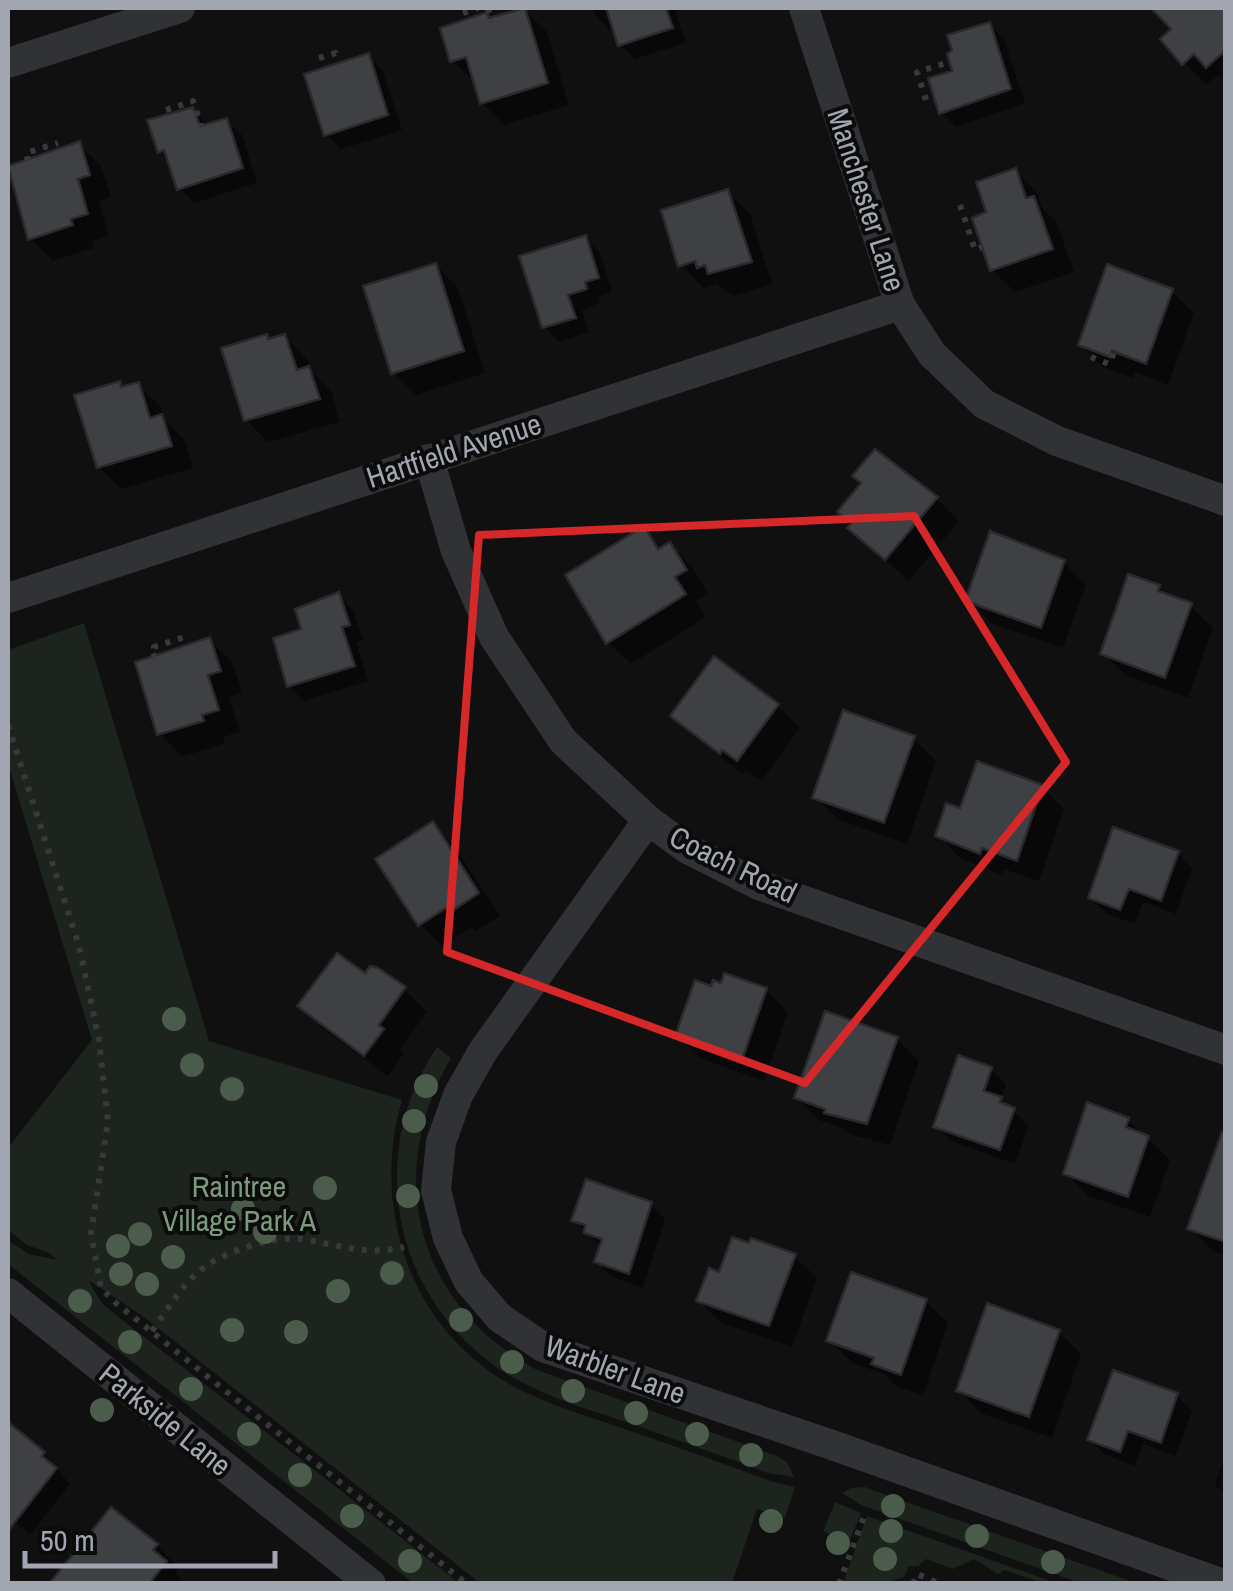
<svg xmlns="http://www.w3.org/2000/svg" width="1233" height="1591" font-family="'Archivo Narrow',sans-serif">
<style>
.green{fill:#1d231d}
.shadow{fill:#0007}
.building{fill:#3f4044;stroke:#2a2a2d;stroke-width:2.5}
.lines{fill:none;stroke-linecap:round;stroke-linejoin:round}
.path{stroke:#37393c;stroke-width:6;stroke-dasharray:5 8;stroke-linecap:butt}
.minor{stroke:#313235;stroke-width:30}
.tree{fill:#4b5c4c}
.marked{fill:none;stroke:#d62828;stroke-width:8;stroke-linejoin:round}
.labels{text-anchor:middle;stroke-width:8;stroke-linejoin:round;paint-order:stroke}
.street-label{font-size:30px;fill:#a2a6b0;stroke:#0b0b0c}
.park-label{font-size:30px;fill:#7b9a7d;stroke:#0b0b0c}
</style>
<rect width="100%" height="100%" fill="#101011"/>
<path class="green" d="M84,623L209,1041L402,1100C370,1209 411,1332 515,1387C549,1405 586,1416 622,1428C673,1446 723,1463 773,1482L795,1487L785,1518L757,1509L732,1583H480L144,1317L88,1280L101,1302L111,1311L459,1583H413L8,1264V1240L29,1254L58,1260L47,1252L27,1245L8,1230V1148L92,1040L8,764V650Z
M437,1047L451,1058C383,1175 416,1305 537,1370L777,1456L787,1462L794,1477L768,1473C723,1456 677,1440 632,1424C596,1412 559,1401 525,1384C455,1349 404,1277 398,1198C393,1143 407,1092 437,1047Z
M865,1487L875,1491L1136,1583H1080L861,1505L842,1493L851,1488Z
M835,1502L861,1513L850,1540L823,1532Z
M867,1516L1056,1583H1044L1004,1570L998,1574L974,1559L953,1569L926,1559L918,1566H909L904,1577L884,1583H843Z"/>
<path class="shadow" d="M593,8H675L686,43L635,59L620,45L615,30L611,31L596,16Z
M1157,8H1226V83L1218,75L1207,85L1184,63L1163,39L1174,29Z
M524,10L547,32L569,105L504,125L482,103L476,84L452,60L487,15L491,20Z
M989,25L1004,39L1025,103L956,127L941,112L955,72V50Z
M368,56L383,71L402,130L341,149L326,134Z
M192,110L207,124L227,121L242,135L257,183L194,203L179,188L170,162L160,151Z
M79,144L101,166L111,197L99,201L109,236L92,241L94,248L53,261L31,238Z
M1015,171L1037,193L1042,208L1056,221L1074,272L1015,292L992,270L990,214Z
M727,192L750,214L772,284L733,296L716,284L703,288L681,265Z
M585,238L600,253L612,292L598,297L600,303L582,310L589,332L559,342L544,327Z
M436,265L458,288L485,373L416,395L394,373Z
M1172,291L1194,313L1168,385L1135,372L1133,378L1103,367L1080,345Z
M266,337L271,341L285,337L307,359L311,371L331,391L340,422L268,442L246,420Z
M119,384L124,389L138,384L161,407L164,419L184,439L193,468L122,489L99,467Z
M875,452L937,499L959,521L909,581L850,528Z
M644,530L663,549L670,545L692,567L708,593L696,601L706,617L631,664L608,642Z
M1063,562L1086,585L1063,648L991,623L968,600Z
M1158,588L1167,597L1190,605L1213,628L1188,698L1125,675L1103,653Z
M339,595L353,610L363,640L356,642L368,681L304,701L289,686L305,631Z
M210,640L232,662L242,693L229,697L240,732L223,737L225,743L182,757L160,734Z
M777,706L800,728L761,781L746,771L743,774L696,738L673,716Z
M913,738L936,761L907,844L837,819L815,797Z
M1042,787L1064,809L1039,881L1004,869L1002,875L960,858L938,835L962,811Z
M433,824L455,847L500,916L476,931L472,927L442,946L420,924Z
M1177,853L1192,868L1176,914L1143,902L1135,924L1105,913L1090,898Z
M366,976L404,989L427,1012L400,1049L404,1053L388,1076L322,1028L300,1006Z
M712,989L765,990L788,1012L764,1081L700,1058L678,1035Z
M897,1039L919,1061L890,1145L849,1134L842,1128L819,1120L797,1098Z
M991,1070L1006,1084L1000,1099L1029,1125L1015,1164L951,1141L936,1126Z
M1128,1120L1170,1160L1150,1217L1088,1196L1066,1173Z
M1226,1154V1255L1213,1251L1190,1228Z
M650,1204L665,1219L643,1288L612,1277L597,1262L602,1247L574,1220Z
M794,1256L817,1278L792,1347L722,1323L699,1301L720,1276Z
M926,1301L948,1323L923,1395L896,1386L884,1374L852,1363L829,1340Z
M1059,1332L1081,1354L1052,1438L981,1413L959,1390Z
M1177,1396L1192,1411L1176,1456L1143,1444L1135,1466L1105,1455L1090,1440Z
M8,1425L44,1453L70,1484L30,1535L8,1517Z
M1225,1455H1226V1495L1215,1485Z
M111,1510L157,1546L179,1568L175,1573L185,1584H65Z"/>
<path class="building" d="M525,8L548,83L480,104L466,57L450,62L440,28L487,12L489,18Z
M606,8H666L673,28L618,46Z
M1151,8H1226V50L1206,68L1194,54L1182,65L1160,39L1171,29Z
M990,22L1011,89L939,114L928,78L952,71L947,54L952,50L947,35Z
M369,53L388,115L324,136L304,74Z
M193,107L200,126L227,118L243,168L177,190L164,150L158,153L147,120Z
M80,141L90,175L78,179L88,214L71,219L73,225L28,240L8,166Z
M1016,168L1026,198L1034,196L1053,249L990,271L972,218L986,212L976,182Z
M728,189L752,262L708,274L705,265L697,268L695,261L678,267L661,210Z
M586,235L599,278L585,282L587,289L568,295L576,318L542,328L519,256Z
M436,263L464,351L391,374L363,286Z
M1107,264L1173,289L1146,364L1112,351L1110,357L1078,345Z
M267,334L268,339L285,334L297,370L309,366L320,399L244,421L221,348Z
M120,381L121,387L139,382L150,418L162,414L172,446L97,468L74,395Z
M875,449L938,497L885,560L847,528L851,523L837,512L861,483L852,476Z
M644,526L658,549L670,542L687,570L675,577L686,594L606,644L565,575Z
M990,531L1065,560L1041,628L965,601Z
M1128,574L1160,585L1158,591L1192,603L1165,678L1100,654Z
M339,592L350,625L342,627L355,666L287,687L273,638L301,629L295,609Z
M210,637L221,671L208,675L219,710L202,715L204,721L157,735L135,662Z
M714,656L779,704L737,761L722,750L720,754L670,716Z
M843,710L915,736L884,823L812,798Z
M977,761L1043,785L1017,861L982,848L980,854L935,836L946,803L960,808Z
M433,821L479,893L452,911L449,906L418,926L375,859Z
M1113,827L1179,851L1161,901L1129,889L1120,910L1088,898Z
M337,953L365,973L370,966L378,968L406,987L379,1025L384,1029L364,1056L297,1006Z
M724,973L767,988L742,1060L675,1036L695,980L711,986L713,980L721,983Z
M825,1011L898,1037L867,1124L824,1113L825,1109L794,1098Z
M958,1055L992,1067L984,1091L1002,1097L1000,1102L1015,1108L1000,1150L933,1127Z
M1087,1102L1129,1118L1126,1127L1149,1136L1128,1197L1063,1174Z
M1222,1132H1226V1242L1187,1229Z
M586,1179L652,1202L629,1274L594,1262L602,1239L584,1233L585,1225L571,1221Z
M732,1237L749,1243L751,1238L796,1254L769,1326L696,1301L709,1268L719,1272Z
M851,1272L927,1299L901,1375L871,1364L874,1358L826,1341Z
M987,1303L1060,1330L1029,1417L956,1391Z
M1113,1370L1178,1393L1161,1443L1128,1431L1120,1452L1087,1440Z
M8,1422L45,1452L42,1456L57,1468L8,1531Z
M111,1507L158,1544L153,1550L167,1561L149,1584H49Z"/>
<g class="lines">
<path class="path" d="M488,8L492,22
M463,13L478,8
M319,58L336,53L340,60
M926,100L917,72L949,62
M166,110L193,101L201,126
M28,161L26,153L58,143
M960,205L975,250L982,247
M1091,357L1109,364L1116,348
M152,657L157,655L154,647L190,635
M8,725L79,946L99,1040L108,1121L91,1233L101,1288L117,1304L467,1584
M152,1331C188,1281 194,1262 257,1244C273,1240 287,1237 303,1239C339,1245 367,1256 404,1247
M839,1584L865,1514
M913,1584L917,1574L941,1584"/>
<path class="minor" d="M804,8L900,305L932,354L984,404L1057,441L1226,501
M8,63L180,8
M429,459L456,551L494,637L563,741L648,820L686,848L759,885L1226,1050
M8,598L900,305
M648,820L483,1051L458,1095L441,1142L436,1190L448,1238L469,1282L500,1318L543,1347L835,1446L1223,1584
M8,1293L371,1584"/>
</g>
<g class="tree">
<circle cx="174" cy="1019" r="12"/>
<circle cx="192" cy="1065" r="12"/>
<circle cx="426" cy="1086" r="12"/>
<circle cx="232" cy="1089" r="12"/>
<circle cx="414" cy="1121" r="12"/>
<circle cx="325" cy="1188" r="12"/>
<circle cx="408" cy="1196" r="12"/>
<circle cx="243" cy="1209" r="12"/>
<circle cx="265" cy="1232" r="12"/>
<circle cx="140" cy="1234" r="12"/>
<circle cx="118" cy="1246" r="12"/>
<circle cx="173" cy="1257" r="12"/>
<circle cx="392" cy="1273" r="12"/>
<circle cx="121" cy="1274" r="12"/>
<circle cx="147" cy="1284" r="12"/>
<circle cx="338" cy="1291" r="12"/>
<circle cx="80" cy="1301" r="12"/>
<circle cx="461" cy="1320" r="12"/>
<circle cx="232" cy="1330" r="12"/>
<circle cx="296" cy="1332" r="12"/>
<circle cx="130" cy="1342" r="12"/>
<circle cx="512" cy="1362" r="12"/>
<circle cx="191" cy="1389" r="12"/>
<circle cx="573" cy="1391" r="12"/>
<circle cx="102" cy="1410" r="12"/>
<circle cx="636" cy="1413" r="12"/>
<circle cx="249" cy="1434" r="12"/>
<circle cx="697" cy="1434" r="12"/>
<circle cx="751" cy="1455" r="12"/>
<circle cx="300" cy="1475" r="12"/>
<circle cx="893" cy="1506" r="12"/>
<circle cx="352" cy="1516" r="12"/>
<circle cx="771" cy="1521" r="12"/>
<circle cx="891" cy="1531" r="12"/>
<circle cx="977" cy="1536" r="12"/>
<circle cx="838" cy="1543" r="12"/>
<circle cx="885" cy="1559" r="12"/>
<circle cx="410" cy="1561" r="12"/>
<circle cx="1053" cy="1562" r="12"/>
</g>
<path class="marked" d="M914,516L1066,762L805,1083L447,952L479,535Z"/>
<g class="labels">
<g class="street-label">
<text transform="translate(866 200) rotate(72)" y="10">Manchester Lane</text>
<text transform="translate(454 451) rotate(-18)" y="10">Hartfield Avenue</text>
<text transform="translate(733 865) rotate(26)" y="10">Coach Road</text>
<text transform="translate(615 1370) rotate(20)" y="10">Warbler Lane</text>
<text transform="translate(165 1420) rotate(39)" y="10">Parkside Lane</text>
</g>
<g class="park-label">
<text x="239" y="1197">Raintree<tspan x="239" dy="34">Village Park A</tspan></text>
</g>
</g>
<rect width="1233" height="1591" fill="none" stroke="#a2a6b0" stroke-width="20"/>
<path d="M25 1551v15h250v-15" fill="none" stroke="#a2a6b0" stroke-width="5"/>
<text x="40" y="1551" font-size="30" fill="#a2a6b0" stroke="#0b0b0c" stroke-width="8" paint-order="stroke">50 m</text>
</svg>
